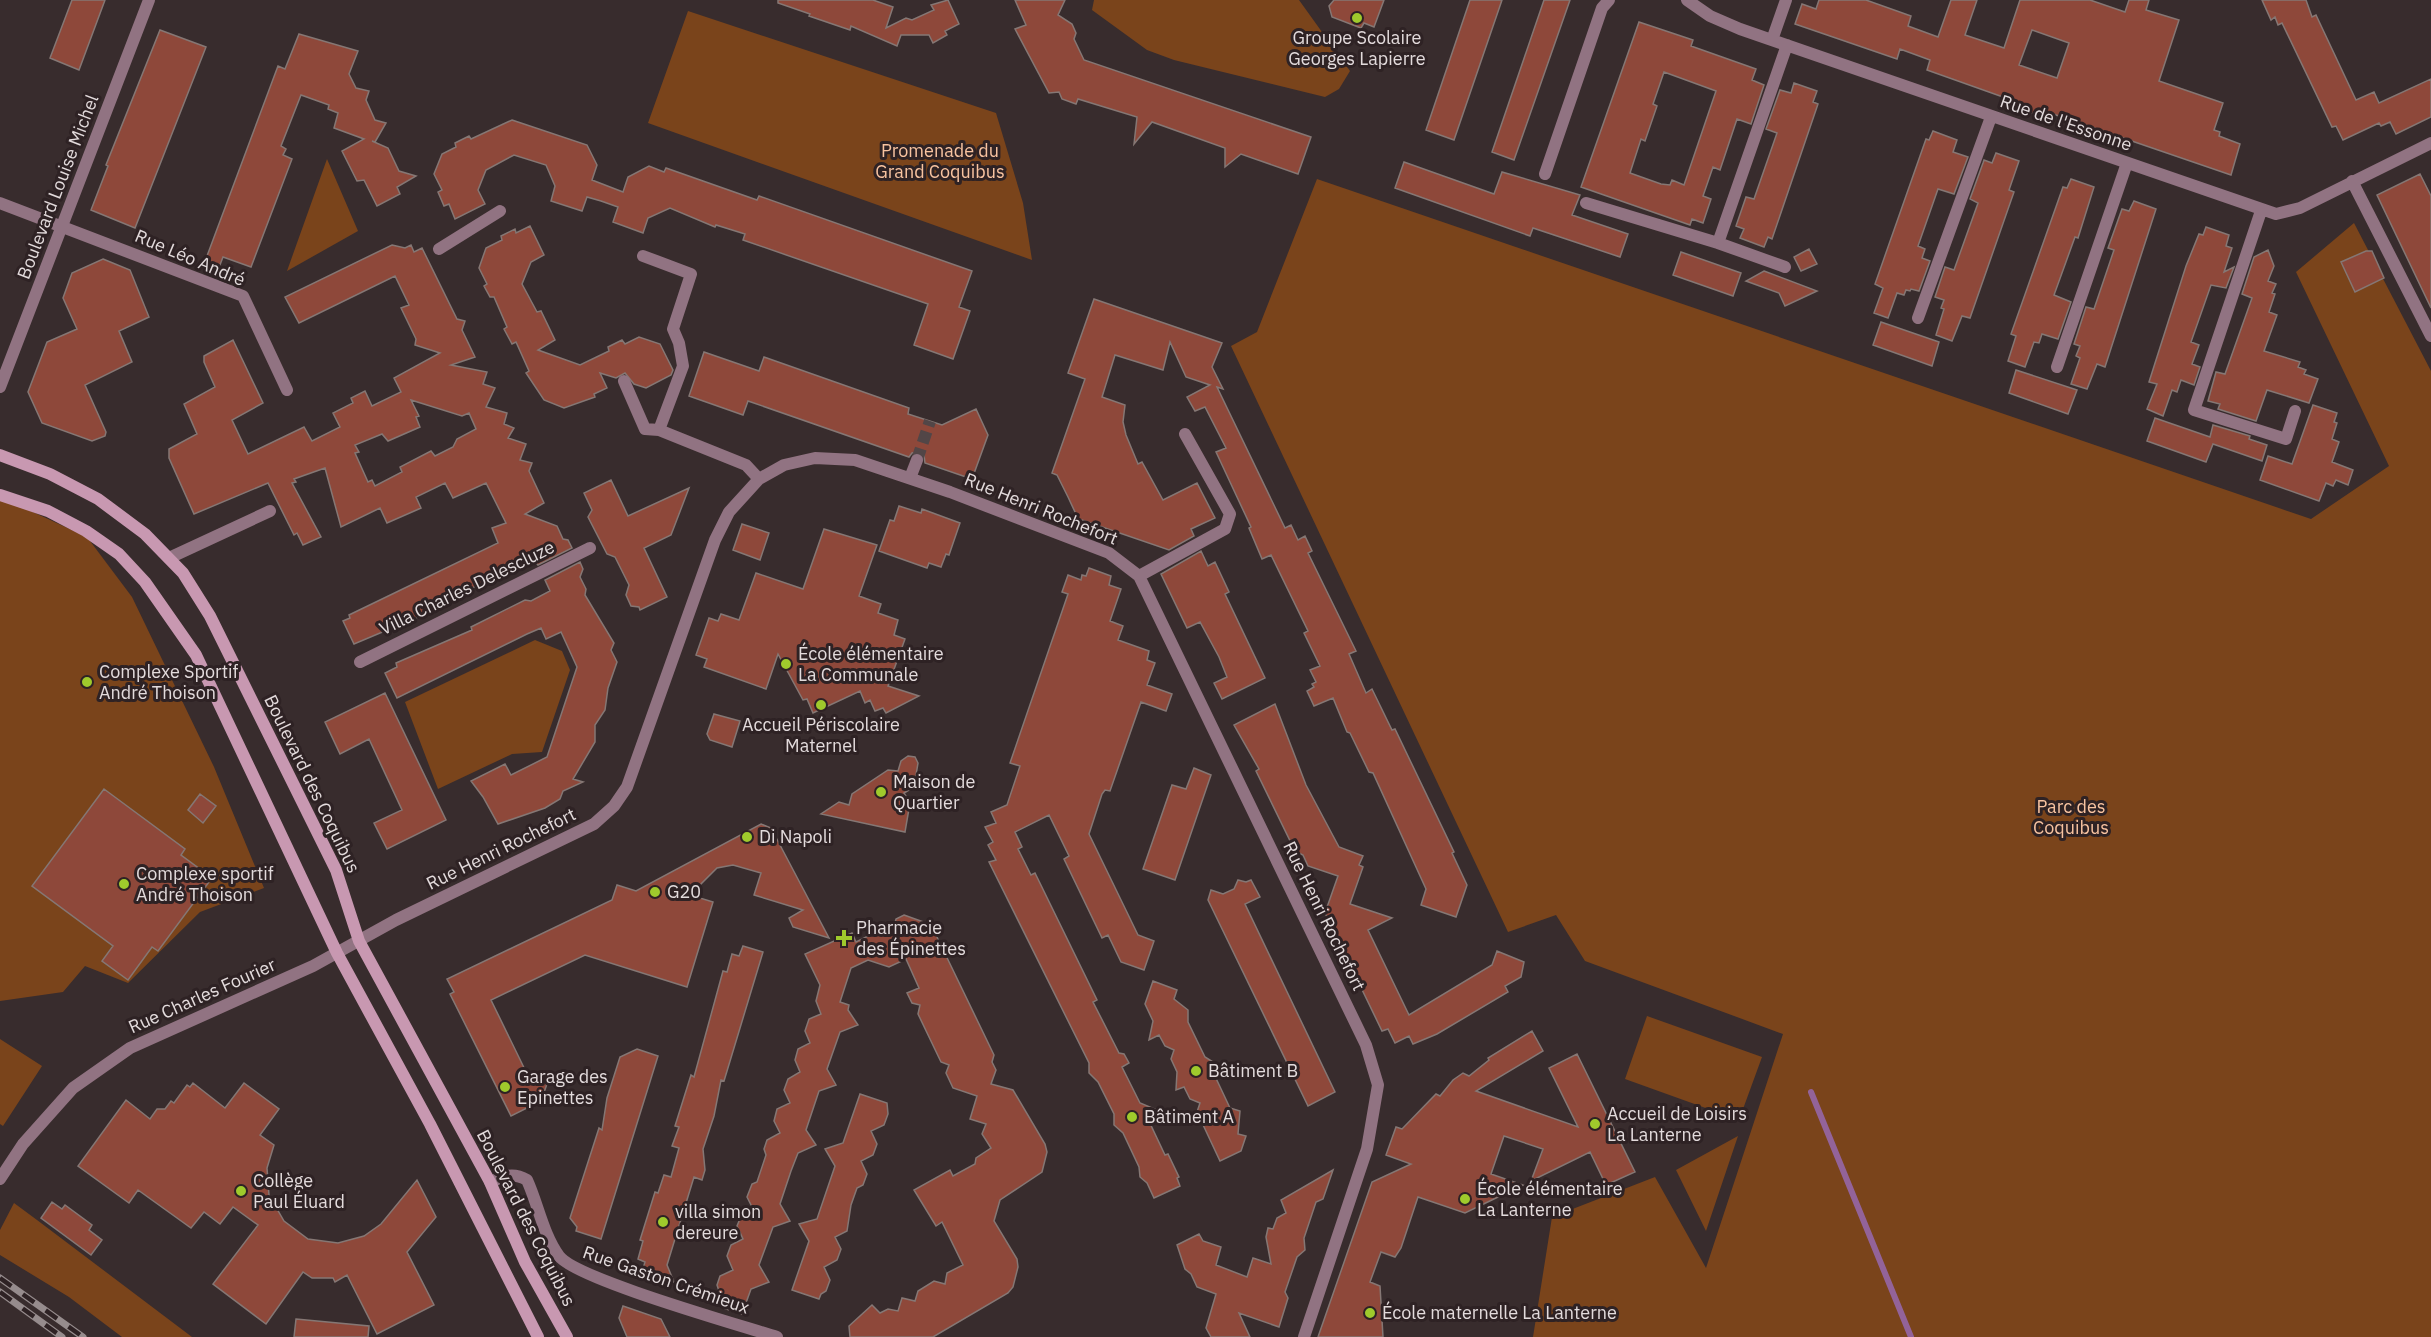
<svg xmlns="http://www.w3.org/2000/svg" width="2431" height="1337" font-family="'IBM Plex Sans',sans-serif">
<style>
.green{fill:#7a441b}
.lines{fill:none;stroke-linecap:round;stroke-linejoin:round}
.stream{stroke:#936399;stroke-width:6}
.building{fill:#8e483a;stroke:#857774;stroke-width:1.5;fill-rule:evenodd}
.street-tunnel{stroke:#524647;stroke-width:12;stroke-dasharray:12 6;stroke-linecap:butt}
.street{stroke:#917382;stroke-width:12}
.secondary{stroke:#c898b1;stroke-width:12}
.rail-casing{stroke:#968c8d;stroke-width:7}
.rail{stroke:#2e2224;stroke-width:4.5;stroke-dasharray:14;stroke-linecap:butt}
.poi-dot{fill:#9fca2c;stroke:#2e2224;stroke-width:2}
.labels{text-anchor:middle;stroke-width:6;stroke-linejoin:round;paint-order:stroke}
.poi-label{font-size:18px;fill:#e3dbdc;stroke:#2e2224;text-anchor:start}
.street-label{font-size:18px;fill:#e3dbdc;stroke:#2e2224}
.park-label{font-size:18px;fill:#f8c3a0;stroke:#2e2224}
</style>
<rect width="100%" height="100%" fill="#382c2d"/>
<path class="green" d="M1094,0H1299L1350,71L1339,89L1325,97L1174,60L1147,50L1092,10Z
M688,11L996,113L1023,203L1032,260L648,123Z
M327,159L358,231L287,271Z
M1317,179L2311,519L2389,466L2296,272L2354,223L2431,371V1337H1533L1552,1217L1655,1177L1706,1268L1783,1034L1585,961L1556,915L1508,932L1231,346L1257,332Z
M0,500H7L87,537L132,597L214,767L264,888L200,912L128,983L85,966L63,992L0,1001Z
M535,640L562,651L570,670L542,752L512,754L438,789L405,702Z
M1647,1016L1762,1057L1739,1120L1625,1079Z
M0,1039L42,1066L3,1126L0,1124Z
M1738,1136L1706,1231L1676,1170Z
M14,1203L37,1220L192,1337H122L69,1297L0,1255V1230Z"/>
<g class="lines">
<path class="stream" d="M1811,1092L1911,1337"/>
</g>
<path class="building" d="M72,0H105L79,70L50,58Z
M778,0H873L893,7L886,28L906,18L912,20L934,10L931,5L948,0L959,24L945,31L947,35L933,43L929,35H901L897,46L851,26L850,30L809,16L810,14L778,3Z
M1015,0H1065L1058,15L1072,24L1076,33L1074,39L1084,60L1311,137L1298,174L1241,154L1225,167V148L1152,122L1134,144L1137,117L1078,99L1076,104L1062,99L1059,92L1049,93L1015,29L1026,25Z
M1334,0H1384L1374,27L1364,23L1361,28L1332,17L1329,6Z
M1470,0H1502L1454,140L1426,130Z
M1544,0H1570L1514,160L1492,152Z
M1819,0H1866L1911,16L1908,26L1938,37L1951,0H1977L1965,35L2004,48L2020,0H2090L2125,12L2129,0H2149L2146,10L2179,20L2159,81L2223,103L2214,130L2220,132L2219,136L2240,144L2231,175L2053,114L2051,120L2002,102L2003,97L1927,70L1930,60L1900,49L1897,59L1795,24L1802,4L1816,9ZM2032,30L2069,43L2057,78L2019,65Z
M2262,0H2306L2312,17L2316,15L2356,100L2374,92L2379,103L2431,79V117L2396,134L2390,122L2381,126L2379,123L2343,140L2336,126L2332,127L2282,23L2278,25L2275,17L2271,20Z
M1639,22L1693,40L1691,46L1756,69L1752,80L1764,85L1751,124L1737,119L1720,170L1713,167L1703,196L1711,199L1703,223L1692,219L1690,225L1581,187ZM1664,72L1716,91L1684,185L1672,180L1670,185L1661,184L1630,173L1641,139L1645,141L1657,106L1653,104Z
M160,30L206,47L135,228L91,210L108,166L106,165Z
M299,34L358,51L349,74L356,88L369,91L366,100L375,120L386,123L375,142L372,141L388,148L399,171L416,176L397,187L400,194L377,206L364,180L357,181L342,151L364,139L334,128L338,113L328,109L329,105L301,95L281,146L286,149L283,155L292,159L251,267L223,257L218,270L204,264L278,66L285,69Z
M1794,83L1817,91L1813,102L1818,104L1772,239L1768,237L1764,247L1740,238L1744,229L1736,226L1746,197L1754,199L1777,133L1766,129L1780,90L1791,93Z
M512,120L587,145L597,165L592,180L623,192L628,177L649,166L664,172L666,168L757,200L759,196L972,271L959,307L970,311L953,359L914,345L928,304L743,240L745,234L716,225L715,227L670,208L648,218L643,233L613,222L618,207L601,201L587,197L582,211L551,201L555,186L546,165L514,155L486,170L478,190L485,204L455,219L449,204L444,206L438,192L442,190L434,174L442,154L456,147L455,143L469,136L471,139Z
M1933,131L1957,140L1953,152L1968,157L1954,194L1938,189L1918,246L1925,249L1922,258L1930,261L1919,291L1911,289L1910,291L1906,290L1904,295L1897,293L1888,318L1874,313L1883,288L1875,284L1926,139L1929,140Z
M1996,153L2019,161L2009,190L2014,192L1970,318L1962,316L1952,341L1936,335L1944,309L1941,308L1944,300L1935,297L1945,267L1954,270L1978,203L1970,199L1983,163L1984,160L1992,163Z
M1404,162L1494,194L1502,172L1580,195L1572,215L1628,234L1620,257L1533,228L1530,236L1395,188Z
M2420,174L2431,196V308L2377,195Z
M2071,179L2094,187L2078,238L2075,237L2054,295L2071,302L2058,339L2042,334L2039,343L2034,342L2025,367L2008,361L2016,336L2011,334L2063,187L2067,188Z
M2134,201L2156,209L2105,367L2097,364L2087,389L2071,384L2080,358L2076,356L2080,346L2074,344L2086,307L2094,309L2114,250L2108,248L2122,209L2129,211Z
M530,226L544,255L531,262L522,284L537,312L541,311L555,340L538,350L580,365L609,351L608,347L622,340L625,344L639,337L660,344L673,370L671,375L646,388L634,384L625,373L616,378L600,373L607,388L594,394L595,397L564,408L544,400L526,373L529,371L516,342L512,344L504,329L507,327L494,297H490L484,286L487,284L479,268L486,248L502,240L501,236L515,229L516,233Z
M2206,227L2229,235L2226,246L2232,248L2224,272L2234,267L2226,288L2211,285L2191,342L2199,345L2192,364L2200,367L2194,385L2181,380L2177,392L2172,390L2163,416L2147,409L2157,384L2149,382L2186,266L2199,234L2203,235Z
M392,245L405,248L411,245L414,252L422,248L457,319L465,321L462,330L475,357L451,365L487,372L483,384L495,388L486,407L507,413L504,424L514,428L508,438L526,444L520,460L532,463L529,471L544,503L525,514L557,526L563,539L568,540L572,548L538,565L535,562L455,595L418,617L354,644L343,621L350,618L349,615L498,543L492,528L506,523L486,483L453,498L445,483L416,497L421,508L387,523L380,508L341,527L325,468L294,479L296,482L292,483L321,537L303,545L297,533L294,535L268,483L194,514L169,458V449L197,434L184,404L215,387L204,362V356L233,340L263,403L232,420L248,454L304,427L312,441L340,427L333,413L353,403L351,398L365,391L372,406L401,392L394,378L440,353L415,345L416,339L401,308L409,305L395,276L299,323L285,297ZM411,400L462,416L469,413L476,429L457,439L453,447L435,456L431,451L400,467L402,472L375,486L372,480L368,482L355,453L359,452L355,445L382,434L388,441L420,427L416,417L419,416Z
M1809,249L1817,264L1801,271L1794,257Z
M2268,250L2274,266L2268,281L2276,284L2272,293L2275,294L2269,312L2277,315L2264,351L2300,362L2298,367L2306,370L2304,374L2318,379L2309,403L2267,390L2256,421L2218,409L2220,404L2208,401L2216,372L2225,374L2252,298L2242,294L2254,257Z
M2366,251H2372L2384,278L2355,292L2341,262Z
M1681,252L1741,273L1733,296L1673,275Z
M103,259L130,270L149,317L119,331L132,362L85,385L106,432L105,436L92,441L42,423L28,392L47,342L77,329L63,298L72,273Z
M1764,271L1817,291L1785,306L1779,293L1746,281Z
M1094,299L1222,343L1212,367L1223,389L1217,387L1285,528L1291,525L1298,540L1305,536L1312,551L1308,553L1356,651L1349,654L1366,693L1372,689L1392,730L1395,729L1454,852L1452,853L1467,885L1456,917L1421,905L1426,889L1373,773L1369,772L1350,733L1347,732L1333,698L1314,706L1307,691L1314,687L1312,684L1316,682L1310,670L1320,666L1304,633L1308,631L1271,555L1262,559L1249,528L1251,527L1216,452L1226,448L1205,407L1195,411L1187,397L1210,385L1186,377L1170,342L1163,370L1115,355L1102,397L1125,405L1123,422L1126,435L1138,464L1142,462L1163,500L1197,483L1215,518L1191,529L1194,536L1169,550L1073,517L1075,512L1068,497L1057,475L1052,473L1085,379L1068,373Z
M1881,322L1939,342L1932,366L1873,345Z
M704,352L759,371L764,357L909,408L908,414L942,425L976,409L988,435L972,479L925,463L924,455L919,452L912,453L909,457L748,401L743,415L689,396Z
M2016,370L2077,390L2068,414L2009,393Z
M2313,405L2337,413L2334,422L2337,423L2332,439L2339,442L2332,462L2353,470L2348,485L2336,480L2333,486L2326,483L2319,501L2260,480L2268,456L2292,464Z
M2155,418L2210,437L2213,425L2250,436L2249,439L2267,445L2262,461L2213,444L2206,462L2147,441Z
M611,480L628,516L689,488L671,535L644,548L667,597L640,610L639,607L631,606L626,595L629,585L615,557L607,554L588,517L592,510L584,493Z
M899,506L921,513L922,509L960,523L949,555L946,554L941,567L929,563L927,568L879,551L890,520L894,521Z
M742,524L769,533L760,560L733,550Z
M824,529L877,545L859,596L881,604L878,613L898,620L894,635L905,639L888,686L919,696L886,713L883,708L875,711L870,700L865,703L860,691L813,713L807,699L803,700L778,654L766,689L704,667L707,659L696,655L709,618L718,621L721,614L739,620L756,573L803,589Z
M1201,551L1208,566L1215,562L1229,592L1225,594L1265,678L1222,699L1214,683L1227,677L1219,657L1200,622L1187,628L1161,574Z
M580,562L583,569L580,577L586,589L585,595L614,643L611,650L617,662L608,688L605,710L595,725V742L573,779L583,782L563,791L560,799L545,808L498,824L483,797L471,781L505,764L511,775L547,757L577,667L561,632L546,639L541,628L527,634L397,698L385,673L397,667L396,663L472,630L471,627L525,600L531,601L550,591L545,580Z
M1089,568L1111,576L1109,585L1121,589L1110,621L1123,626L1118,640L1149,651L1147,660L1155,663L1147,685L1172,694L1166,711L1141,702L1110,791L1105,790L1102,794L1089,834L1138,935L1154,941L1144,970L1121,962L1108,935L1102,938L1064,859L1069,856L1049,815L1015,832L1022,847L1018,849L1031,875L1035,873L1097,1000L1093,1002L1119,1053L1124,1054L1129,1063L1122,1067L1140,1103L1162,1112L1148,1119L1165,1155L1168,1154L1179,1177L1177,1178L1180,1186L1154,1198L1147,1183L1140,1177L1139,1167L1123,1133L1114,1125V1114L1098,1082L1089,1073V1063L989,862L996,860L988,845L993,842L985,827L996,823L991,812L1007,805L1020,766L1010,763L1068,594L1062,592L1068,575L1081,580L1082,575L1086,576Z
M385,693L446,820L387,849L374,823L402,810L369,739L340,754L325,722Z
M1275,704L1306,785L1339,847L1363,856L1359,865L1363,867L1350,904L1392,918L1368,930L1409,1015L1492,965L1497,951L1524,962L1521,977L1505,986L1508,992L1437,1034L1413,1044L1409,1036L1395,1043L1388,1029L1382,1031L1325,913L1338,876L1308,866L1303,855L1295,851L1256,771L1259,769L1234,725Z
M714,714L740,721L732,747L710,740L707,734Z
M908,756L915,757L918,763L914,787L904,793L910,803L905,832L821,814L839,802L849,805L852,794L888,770L898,771L901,761Z
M1194,768L1211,775L1175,880L1143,869L1172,785L1186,789Z
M104,789L185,849L181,855L212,878L158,951L152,947L128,980L102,961L113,946L32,886Z
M200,794L216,806L203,823L188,810Z
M761,824L771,828L829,938L793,927L789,918L803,910L754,895L761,873L733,865L717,868L690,895L713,902L687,987L585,955L491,1000L529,1078L547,1084L541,1101L511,1116L450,994L454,992L447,979L612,900L617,885L636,891Z
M1238,880L1246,882L1251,880L1260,897L1245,904L1335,1092L1308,1106L1208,900L1211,890L1223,894L1234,889Z
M904,915L935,926L938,933L937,937L994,1055L992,1062L996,1070L991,1084L1013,1090L1045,1144L1047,1152L1042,1172L1000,1200L994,1221L1017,1259L1018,1267L1013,1287L1008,1293L933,1337H850L849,1326L872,1305L880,1313L888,1309L898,1311L902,1298L915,1301L918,1291L934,1281L945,1284L947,1273L963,1265L942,1222L936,1226L914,1190L950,1170L953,1176L975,1164L976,1158L991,1148L982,1134L986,1124L970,1119L977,1096L953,1088L946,1073L949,1065L941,1062L918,1014L920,1005L912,1003L907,993L919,988L906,959L889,967L868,960L851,968L840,1002L849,1005L848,1010L858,1025L840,1032L827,1069L836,1085L819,1091L806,1130L816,1145L798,1153L791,1171L780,1204L790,1221L773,1227L759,1265L769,1282L751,1289L742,1314L723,1308L725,1301L717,1298L719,1291L717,1285L720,1276L733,1270L727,1256L731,1245L743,1239L737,1226L742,1214L753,1209L747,1197L752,1184L757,1182L766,1155L764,1149L767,1140L780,1133L774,1121L777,1109L790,1103L784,1090L788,1079L800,1072L795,1060L798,1049L810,1043L805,1031L809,1019L821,1014L816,1001L820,985L805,954L852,933L856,942L895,923L896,919Z
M743,946L763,952L724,1081L721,1080L714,1116L703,1149L705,1170L702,1180L694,1177L667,1265L674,1282L642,1272L645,1262L638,1259L643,1241L640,1240L655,1192L658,1193L664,1175L671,1177L679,1148L672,1146L679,1127L675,1126L691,1075L694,1077L723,971L727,972L732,954L739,956Z
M1153,981L1177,990L1174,999L1188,1010V1022L1205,1057L1213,1062L1214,1074L1230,1108L1240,1111L1238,1134L1246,1136L1241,1151L1220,1161L1197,1112L1200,1103L1190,1099L1184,1087L1176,1090L1177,1072L1171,1059L1174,1050L1165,1046L1159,1035L1149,1040L1153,1021L1145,1004Z
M1532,1031L1543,1051L1476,1091L1578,1127L1549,1068L1577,1054L1635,1172L1606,1185L1590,1152L1531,1181L1543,1149L1504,1136L1491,1174L1523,1185L1465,1213L1418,1197L1401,1248L1395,1257L1381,1252L1370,1282L1380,1286L1383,1337H1318L1372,1182L1411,1164L1386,1155L1396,1127L1402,1129L1436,1094L1440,1096L1453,1080L1463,1073L1469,1076L1489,1060L1488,1058Z
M637,1049L658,1056L601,1239L576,1231L577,1227L570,1218L599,1128L602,1130L607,1098L620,1057Z
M193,1083L225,1108L244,1083L279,1109L260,1135L274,1145L267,1168L269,1195L284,1221L308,1239L338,1243L364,1236L381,1224L417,1180L436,1217L407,1252L434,1305L377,1334L347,1275L335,1282L333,1278H312L303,1272L266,1324L213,1284L258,1225L233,1207L220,1224L204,1212L191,1228L138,1190L129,1203L78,1166L126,1100L150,1119L157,1109H165L171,1101L174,1103L187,1085L190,1087Z
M860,1094L887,1103L888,1114L884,1125L871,1131L877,1144L873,1155L861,1161L867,1174L863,1185L857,1188L851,1205L847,1231L835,1237L841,1249L837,1260L824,1267L830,1280L826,1291L821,1294L819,1299L792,1290L809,1241L799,1224L817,1219L835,1166L825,1149L843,1143Z
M1333,1170L1323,1199L1316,1202L1304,1238L1305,1250L1297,1257L1285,1292L1288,1298L1279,1327L1239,1313L1250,1337H1211L1206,1328L1216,1294L1197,1287L1191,1274L1185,1269L1177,1245L1199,1234L1203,1241L1221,1247L1216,1265L1247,1277L1253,1258L1271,1264L1266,1237L1268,1228L1273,1229L1277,1218L1286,1213L1281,1200Z
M52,1202L62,1209L65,1205L92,1225L89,1230L102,1240L91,1255L41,1218Z
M623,1306L661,1319L670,1337H627L619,1318Z
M296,1319L369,1326L368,1337H294Z"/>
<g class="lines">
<path class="street-tunnel" d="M917,460L930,421"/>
<path class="street" d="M1687,0L1710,16L1740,29L2276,214L2300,208L2431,143
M1772,40L1786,0
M1545,174L1602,8L1609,0
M2352,181L2431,336
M0,203L243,296L287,390
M1586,203L1718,243L1787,45
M2261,211L2194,410L2286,439L2295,411
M1718,243L1785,267
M439,249L500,211
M643,256L691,274L673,329L679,343L683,366L659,430L746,465L759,479
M1918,318L1991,117
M2057,367L2127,163
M624,381L645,429L659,430
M0,387L149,0
M910,478L917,460
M169,558L270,511
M1139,576L1225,529L1230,514L1185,434
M360,662L590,548
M0,1179L23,1144L73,1088L130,1048L313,966L396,920L594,824L614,806L627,787L715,540L729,512L759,479L784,465L815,458L855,460L950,492L1109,553L1139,576L1366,1045L1378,1085L1367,1149L1304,1337
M490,1182C504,1176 513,1172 527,1180C538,1204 543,1234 559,1256C576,1279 740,1325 777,1337"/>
<path class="secondary" d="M0,455L50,474L98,499L145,534L183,573L210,616L336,870L359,941L490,1182L525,1262L567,1337
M0,495L48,511L86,531L119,554L145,582L196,655L337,953L430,1124L538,1337"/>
<g class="rail-casing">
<path id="rail" d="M0,1278L83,1337
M0,1292L62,1337"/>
</g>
<use href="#rail" class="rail"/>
</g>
<g class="poi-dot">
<circle cx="1357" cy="18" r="6"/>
<circle cx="786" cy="664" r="6"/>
<circle cx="87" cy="682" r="6"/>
<circle cx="821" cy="705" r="6"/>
<circle cx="881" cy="792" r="6"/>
<circle cx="747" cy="837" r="6"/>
<circle cx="124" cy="884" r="6"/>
<circle cx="655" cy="892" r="6"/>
<path d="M841 929h6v6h6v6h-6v6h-6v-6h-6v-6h6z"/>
<circle cx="1196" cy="1071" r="6"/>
<circle cx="505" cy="1087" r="6"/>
<circle cx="1132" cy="1117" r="6"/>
<circle cx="1595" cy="1124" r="6"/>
<circle cx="241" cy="1191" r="6"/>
<circle cx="1465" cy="1199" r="6"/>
<circle cx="663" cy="1222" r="6"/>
<circle cx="1370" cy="1313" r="6"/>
</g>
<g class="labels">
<g class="poi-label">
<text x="1357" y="44" text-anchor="middle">Groupe Scolaire<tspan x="1357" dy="21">Georges Lapierre</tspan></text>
<text x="798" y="660">École élémentaire<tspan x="798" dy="21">La Communale</tspan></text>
<text x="99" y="678">Complexe Sportif<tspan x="99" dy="21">André Thoison</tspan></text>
<text x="821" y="731" text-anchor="middle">Accueil Périscolaire<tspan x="821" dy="21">Maternel</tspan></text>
<text x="893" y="788">Maison de<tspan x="893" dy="21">Quartier</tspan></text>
<text x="759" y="843">Di Napoli</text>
<text x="136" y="880">Complexe sportif<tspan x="136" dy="21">André Thoison</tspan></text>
<text x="667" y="898">G20</text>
<text x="856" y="934">Pharmacie<tspan x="856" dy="21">des Épinettes</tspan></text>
<text x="1208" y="1077">Bâtiment B</text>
<text x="517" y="1083">Garage des<tspan x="517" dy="21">Epinettes</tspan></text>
<text x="1607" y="1120">Accueil de Loisirs<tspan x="1607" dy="21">La Lanterne</tspan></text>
<text x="1144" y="1123">Bâtiment A</text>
<text x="253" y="1187">Collège<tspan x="253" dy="21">Paul Éluard</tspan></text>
<text x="1477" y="1195">École élémentaire<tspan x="1477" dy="21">La Lanterne</tspan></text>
<text x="675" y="1218">villa simon<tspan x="675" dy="21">dereure</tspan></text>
<text x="1382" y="1319">École maternelle La Lanterne</text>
</g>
<g class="street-label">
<text transform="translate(2066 123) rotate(19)" y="6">Rue de l'Essonne</text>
<text transform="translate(58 187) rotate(-69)" y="6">Boulevard Louise Michel</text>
<text transform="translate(190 258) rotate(23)" y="6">Rue Léo André</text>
<text transform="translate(1041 509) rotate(22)" y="6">Rue Henri Rochefort</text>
<text transform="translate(467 588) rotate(-26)" y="6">Villa Charles Delescluze</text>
<text transform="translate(312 784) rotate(64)" y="6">Boulevard des Coquibus</text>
<text transform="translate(501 849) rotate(-26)" y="6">Rue Henri Rochefort</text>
<text transform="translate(1324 916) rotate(64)" y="6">Rue Henri Rochefort</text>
<text transform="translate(202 996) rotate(-24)" y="6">Rue Charles Fourier</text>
<text transform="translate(526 1218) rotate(63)" y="6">Boulevard des Coquibus</text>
<text transform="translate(666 1280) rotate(19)" y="6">Rue Gaston Crémieux</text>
</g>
<g class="park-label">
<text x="940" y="157">Promenade du<tspan x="940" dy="21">Grand Coquibus</tspan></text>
<text x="2071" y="813">Parc des<tspan x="2071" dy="21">Coquibus</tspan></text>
</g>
</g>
</svg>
